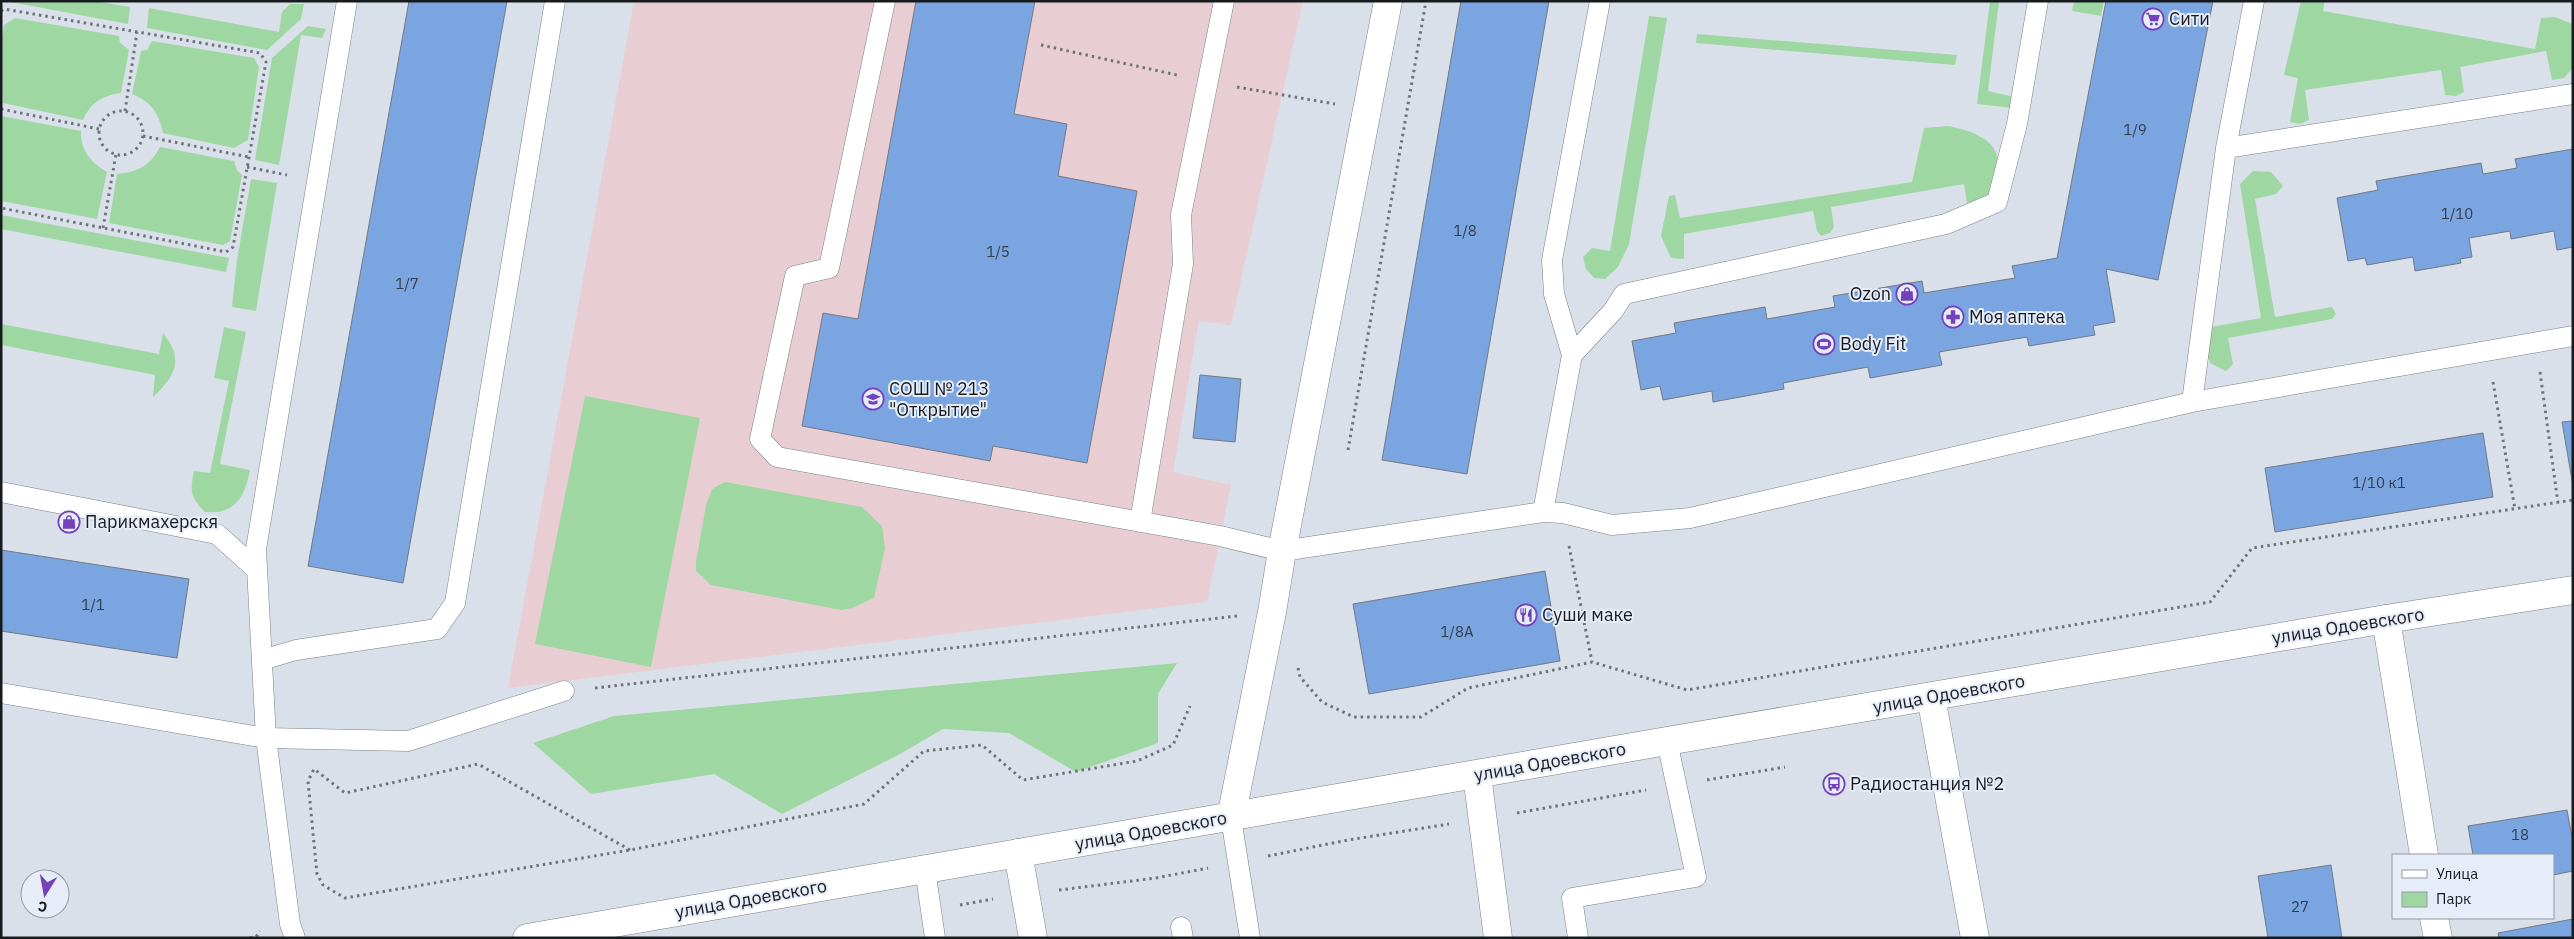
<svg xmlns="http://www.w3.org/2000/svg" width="2574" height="939" font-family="'IBM Plex Sans',sans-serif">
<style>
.education{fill:#e8ced3}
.green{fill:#9fd7a3}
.building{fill:#7ba5e0;stroke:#727982}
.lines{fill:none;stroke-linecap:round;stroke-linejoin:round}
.lane-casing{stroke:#798089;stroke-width:21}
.street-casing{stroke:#798089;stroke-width:29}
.secondary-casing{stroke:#798089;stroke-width:29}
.path{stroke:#6f747a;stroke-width:3;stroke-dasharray:2.5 4;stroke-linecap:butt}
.lane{stroke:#fff;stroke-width:20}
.street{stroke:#fff;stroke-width:28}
.secondary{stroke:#fff;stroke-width:28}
.labels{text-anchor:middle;stroke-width:4;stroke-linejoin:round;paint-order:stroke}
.number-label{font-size:15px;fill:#313e4e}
.poi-label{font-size:18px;fill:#181b1e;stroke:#e6edf8;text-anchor:start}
.street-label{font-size:18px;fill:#181b1e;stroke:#e6edf8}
</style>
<rect width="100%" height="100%" fill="#d9e0ea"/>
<path class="education" d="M634,1H1303L1231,325L1199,321L1173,472L1231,485L1207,602L508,688Z"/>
<path class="green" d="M5,1H94L130,7L128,24Z
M1990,1H1999L1988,91L2014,97L2013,108L1977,104Z
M2074,1H2104L2101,16L2072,11Z
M2301,1H2325L2323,11L2535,49L2541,18L2555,17L2573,24V68L2564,78L2552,80L2546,51L2460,67L2464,92L2456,96L2445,95L2441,70L2305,90L2309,120L2300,124L2290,122L2298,78L2284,75Z
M290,4H304L301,19L267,50L147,28L149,8L279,32L282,12Z
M1649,16L1667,18L1629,244L1618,267L1605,279L1594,278L1586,269L1583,257L1592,248L1610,251Z
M15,18L119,36L120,43L129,50L121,93C103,95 90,103 83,120L3,103L1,42L4,25Z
M308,26L326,29L322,38L301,35L279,165L255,160L272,58Z
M1697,34L1957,55L1955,65L1696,43Z
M152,41L254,58L259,67L248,140L234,148L163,133C159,113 151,102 132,94L141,51L147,50Z
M1,116L81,131C80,150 91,163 107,172L97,219L1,201Z
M1948,126C1968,130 1998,138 1998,163C1999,173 1991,188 1988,198L1968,209L1964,184L1831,207L1834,227L1830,233L1821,236L1817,231L1813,211L1684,234V259L1671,258L1661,236L1669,196L1675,195L1680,218L1912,182L1924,128Z
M160,147L234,161L237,170L242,175L230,241L223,245L109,223L117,174C138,172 150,166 160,147Z
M2253,171L2271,172L2283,186L2276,194L2255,199L2275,317L2332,307L2336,314L2332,319L2228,338L2233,364L2226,371L2210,363L2200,329L2261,318L2240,184Z
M251,179L277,183L256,311L232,307L237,260Z
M1,215L229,258L226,272L1,229Z
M1,324L159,354L163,333C185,360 175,376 153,397L155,375L1,345Z
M224,327L246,332L220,464L250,470C245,496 236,515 205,512C190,497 190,491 194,471L210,473L229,381L214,378Z
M585,396L700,418L651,667L535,644Z
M725,482L862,507L882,526L885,548L874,598L852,608L841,610L711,585L696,571V562L706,505L712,489Z
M1177,663L1158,694V743L1076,772L1009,733L943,729L900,754L782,814L714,774L591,794L533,743L614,716Z"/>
<path class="building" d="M409,1H507L403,583L308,566Z
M916,1H1035L1014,114L1067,124L1058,176L1137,191L1087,463L993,446L990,461L802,426L823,313L858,319Z
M1461,1H1549L1467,474L1382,460Z
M2106,1H2213L2158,280L2106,269L2115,322L2093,326L2095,335L2029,346L2027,337L1939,352L1942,365L1870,378L1868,367L1783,383L1784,389L1713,402L1712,391L1663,400L1660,386L1641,390L1632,341L1676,333L1674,323L1765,307L1767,319L1835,307L1833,296L1922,281L1924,293L2015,278L2012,266L2057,258Z
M2573,149V247L2557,250L2554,231L2511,239L2510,231L2469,238L2472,257L2460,259L2461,263L2415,271L2413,257L2367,265L2365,258L2348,261L2337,198L2378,190L2376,181L2481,163L2483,174L2517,168L2515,159Z
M1200,375L1241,379L1235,442L1193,438Z
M2573,421V486L2562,422Z
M2483,433L2493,497L2275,532L2265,468Z
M1,550L189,579L177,658L1,631Z
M1545,571L1560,661L1369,694L1353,604Z
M2567,810L2573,843V871L2553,875V855H2473L2468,826Z
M2331,865L2342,938H2268L2258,876Z
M2573,919V938H2499L2498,933Z"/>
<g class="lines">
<g class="lane-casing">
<path id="lane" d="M885,1L829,268L795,276L760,439L777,457L1220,536L1282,551L1543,512L1563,513L1612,525L1690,518L2192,402L2573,336
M2226,148L2573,94
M1572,355L1613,311L1624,294L1946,224L1997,202L2017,124L2038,1
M2192,402L2226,148L2254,1
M1,492L217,534L257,570
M1543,512L1572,355L1554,294L1552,260L1600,1
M1140,522L1183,264L1181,215L1224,1
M262,660L296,650L437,629L455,603L555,1
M1,693L266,738L408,741L564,691
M1231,818L1250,938
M925,869L935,938
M1181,927L1183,938
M295,938L290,924L266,738L256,549L347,1
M1578,938L1572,898L1696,877L1667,741"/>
</g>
<g class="street-casing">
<path id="street" d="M2386,619L2424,855
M1931,697L1975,938
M1477,775L1498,938
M1231,818L1272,612L1282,551L1388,1
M1018,853L1033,938
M2434,918L2438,938"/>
</g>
<g class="secondary-casing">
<path id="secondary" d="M527,938L1667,741L2386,619L2573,590"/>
</g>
<path class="path" d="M1,11L4,9L260,53L266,62L233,247L226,252L1,208
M1041,45L1177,75
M1237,87L1335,104
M1,109L99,129
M125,111L137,32
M99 133a22 22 0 1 1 44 0a22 22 0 1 1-44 0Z
M143,136L249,157
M247,167L287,175
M103,228L116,154
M2540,372L2558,503
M2493,382L2515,509
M1348,450L1426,1
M1569,546L1592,662
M1298,668L1300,677L1322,702L1354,717H1421L1468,688L1592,662L1687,690L2210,602L2252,548L2573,500
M595,688L1237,616
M1707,780L1785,767
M1517,813L1646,790
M630,850L478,764L345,793L314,769L308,781L317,874L323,885L345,898L630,850L864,804L924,751L982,745L1023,780L1137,761L1173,745L1190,706
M1268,856L1348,840L1449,824
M1059,890L1156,878L1208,868
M960,905L993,899
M250,938L256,937L260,931"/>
<use href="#lane" class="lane"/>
<use href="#street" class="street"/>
<use href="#secondary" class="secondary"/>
</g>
<defs>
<g id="supermarket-ring" transform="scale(1.125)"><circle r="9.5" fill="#e6edf8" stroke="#7341b9" stroke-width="1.5"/><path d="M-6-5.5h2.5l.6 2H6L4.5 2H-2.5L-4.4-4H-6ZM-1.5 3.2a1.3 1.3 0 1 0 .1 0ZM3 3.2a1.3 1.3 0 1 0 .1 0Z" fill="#7341b9"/></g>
<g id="shop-ring" transform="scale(1.125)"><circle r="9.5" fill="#e6edf8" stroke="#7341b9" stroke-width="1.5"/><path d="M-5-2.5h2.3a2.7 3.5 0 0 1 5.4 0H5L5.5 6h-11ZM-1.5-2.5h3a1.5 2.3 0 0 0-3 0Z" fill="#7341b9"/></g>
<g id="pharmacy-ring" transform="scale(1.125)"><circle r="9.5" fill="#e6edf8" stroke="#7341b9" stroke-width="1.5"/><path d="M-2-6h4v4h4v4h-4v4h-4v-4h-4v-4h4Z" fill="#7341b9"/></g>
<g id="stadium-ring" transform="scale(1.125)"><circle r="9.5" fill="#e6edf8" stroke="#7341b9" stroke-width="1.5"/><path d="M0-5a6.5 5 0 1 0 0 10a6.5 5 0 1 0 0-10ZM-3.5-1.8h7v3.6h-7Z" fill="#7341b9"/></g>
<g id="school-ring" transform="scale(1.125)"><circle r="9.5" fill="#e6edf8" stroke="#7341b9" stroke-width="1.5"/><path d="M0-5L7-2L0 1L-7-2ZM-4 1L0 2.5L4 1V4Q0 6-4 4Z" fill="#7341b9"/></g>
<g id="restaurant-ring" transform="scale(1.125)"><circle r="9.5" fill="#e6edf8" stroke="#7341b9" stroke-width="1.5"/><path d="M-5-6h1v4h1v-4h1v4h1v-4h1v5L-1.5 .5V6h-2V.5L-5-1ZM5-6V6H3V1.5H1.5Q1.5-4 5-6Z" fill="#7341b9"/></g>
<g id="bus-ring" transform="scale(1.125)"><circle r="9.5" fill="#e6edf8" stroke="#7341b9" stroke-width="1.5"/><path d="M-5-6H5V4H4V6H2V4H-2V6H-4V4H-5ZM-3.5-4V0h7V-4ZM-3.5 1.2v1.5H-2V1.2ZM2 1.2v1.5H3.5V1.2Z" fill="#7341b9"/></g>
</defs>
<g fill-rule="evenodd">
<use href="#supermarket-ring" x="2153" y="19"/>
<use href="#shop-ring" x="1907" y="294"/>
<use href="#pharmacy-ring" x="1953" y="317"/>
<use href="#stadium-ring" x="1824" y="344"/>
<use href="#school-ring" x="873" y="399"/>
<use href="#shop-ring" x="69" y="522"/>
<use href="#restaurant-ring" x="1526" y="615"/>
<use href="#bus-ring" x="1834" y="784"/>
</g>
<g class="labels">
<g class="number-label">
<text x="2135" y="135">1/9</text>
<text x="2457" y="219">1/10</text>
<text x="1465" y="236">1/8</text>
<text x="998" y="257">1/5</text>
<text x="407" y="289">1/7</text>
<text x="2379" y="488">1/10 к1</text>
<text x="93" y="610">1/1</text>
<text x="1457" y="637">1/8А</text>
<text x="2520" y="840">18</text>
<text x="2300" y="912">27</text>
</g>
<g class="poi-label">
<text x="2169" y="25">Сити</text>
<text x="1891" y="300" text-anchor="end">Ozon</text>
<text x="1969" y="323">Моя аптека</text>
<text x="1840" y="350">Body Fit</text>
<text x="889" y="395">СОШ № 213<tspan x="889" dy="21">"Открытие"</tspan></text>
<text x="85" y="528">Парикмахерскя</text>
<text x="1542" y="621">Суши маке</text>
<text x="1850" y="790">Радиостанция №2</text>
</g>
<g class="street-label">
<text transform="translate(2348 626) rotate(-9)" y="6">улица Одоевского</text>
<text transform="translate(1949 694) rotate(-10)" y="6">улица Одоевского</text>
<text transform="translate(1550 762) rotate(-10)" y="6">улица Одоевского</text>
<text transform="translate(1151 831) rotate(-10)" y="6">улица Одоевского</text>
<text transform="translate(751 899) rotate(-10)" y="6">улица Одоевского</text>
</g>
</g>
<rect width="2574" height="939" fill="none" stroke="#181b1e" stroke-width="5"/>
<rect x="2392" y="854" width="162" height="65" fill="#e6edf8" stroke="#9499a1"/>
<rect x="2402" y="870" width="25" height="8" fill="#ffffff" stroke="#9499a1"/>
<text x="2436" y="879" font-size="15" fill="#181b1e">Улица</text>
<rect x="2402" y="892" width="25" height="15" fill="#9fd7a3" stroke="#9499a1"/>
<text x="2436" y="904" font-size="15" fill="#181b1e">Парк</text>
<g transform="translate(45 894) rotate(191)"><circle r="24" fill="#e6edf8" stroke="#9499a1"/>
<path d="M0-4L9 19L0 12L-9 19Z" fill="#7341b9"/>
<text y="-8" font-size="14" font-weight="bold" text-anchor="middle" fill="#181b1e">С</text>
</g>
</svg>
